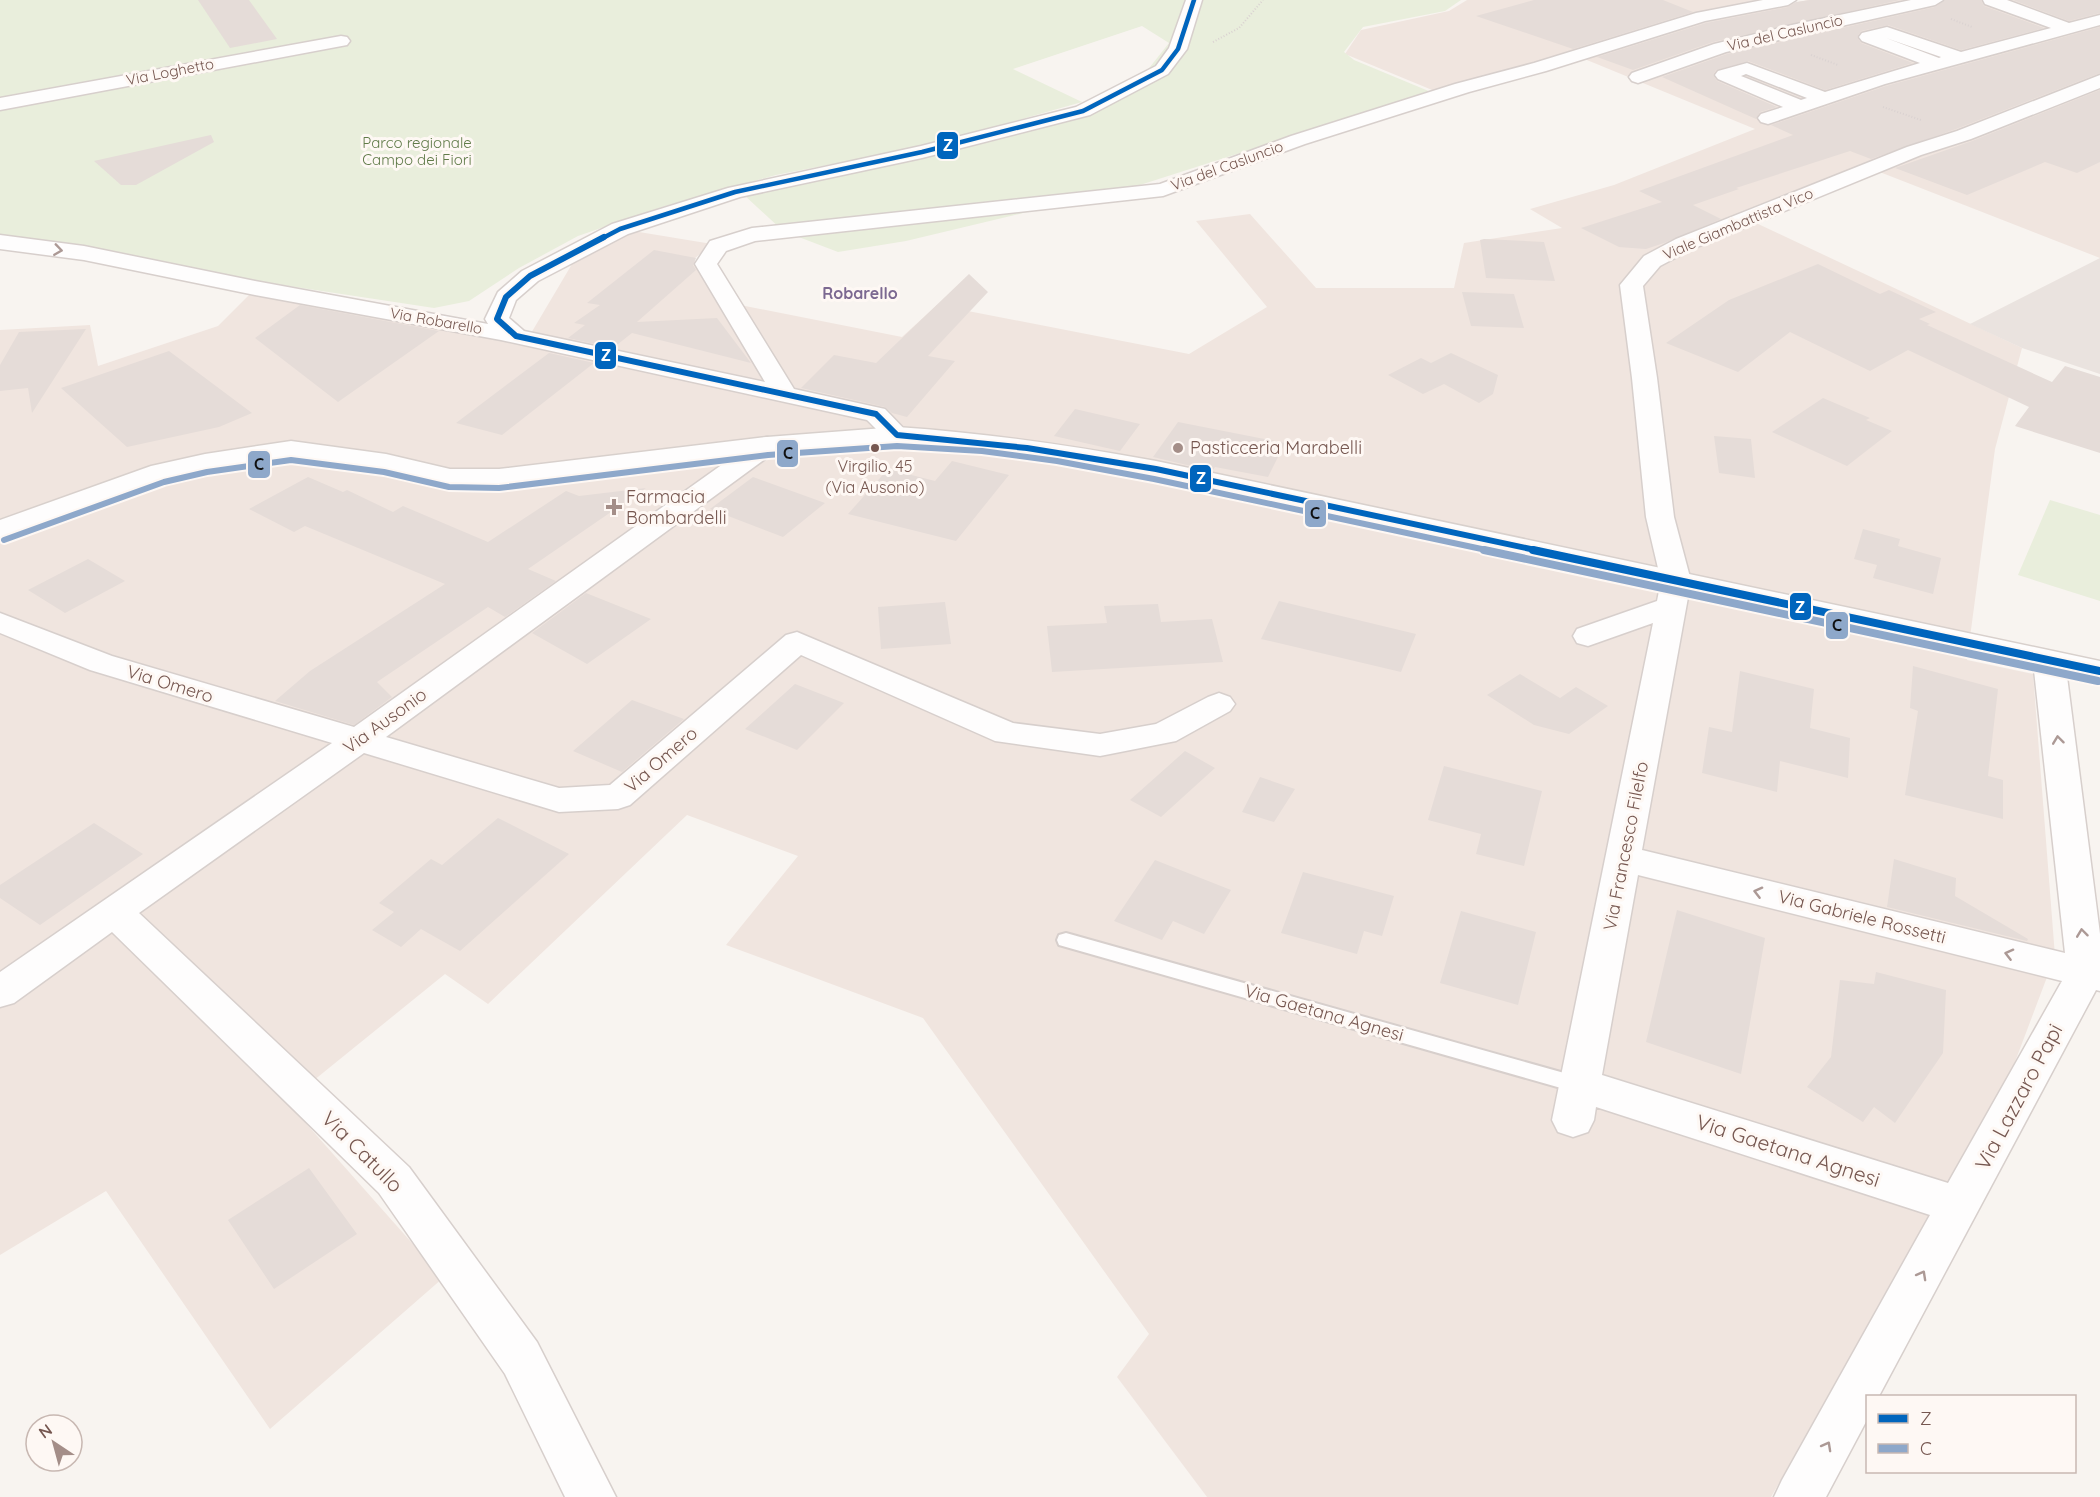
<svg xmlns="http://www.w3.org/2000/svg" width="2100" height="1497" font-family="Quicksand,sans-serif">
<style>
.residential{fill:#f0e5df}
.industrial{fill:#eae3df}
.green{fill:#e9eedc}
.building{fill:#e5dcd8}
.lines{fill:none;stroke-linecap:round;stroke-linejoin:round}
.lane-casing{stroke:#d7cfcc;stroke-width:4}
.street-casing{stroke:#d7cfcc;stroke-width:3}
.secondary-casing{stroke:#d8d0cc;stroke-width:3}
.path{stroke:#dad2d1;stroke-width:2;stroke-dasharray:1 2;stroke-linecap:butt}
.lane{fill:#fefdfd;fill-rule:evenodd}
.street{fill:#fefdfd;fill-rule:evenodd}
.secondary{fill:#fefdfd;fill-rule:evenodd}
.bus-1-far2-casing{stroke:#fef8f4;stroke-width:7}
.bus-1-far1-casing{stroke:#fef8f4;stroke-width:10}
.bus-1-casing{stroke:#fef8f4;stroke-width:12}
.bus-2-far1-casing{stroke:#fef8f4;stroke-width:10}
.bus-2-casing{stroke:#fef8f4;stroke-width:12}
.bus-1-far2{stroke:#0065bd;stroke-width:4.5}
.bus-1-far1{stroke:#0065bd;stroke-width:6}
.bus-1{stroke:#0065bd;stroke-width:8}
.bus-2-far1{stroke:#8ea8ca;stroke-width:6}
.bus-2{stroke:#8ea8ca;stroke-width:8}
.oneway{stroke:#ac9995}
.bus-dot{fill:#765750;stroke:#fef8f4;stroke-width:2}
.poi-dot{fill:#a48e88;stroke:#fef8f4;stroke-width:2}
.labels{text-anchor:middle;stroke-width:6;stroke-linejoin:round;paint-order:stroke}
.far-street-label{font-size:15px;fill:#765750;stroke:#fef8f4}
.far-park-label{font-size:15px;fill:#607b49;stroke:#fef8f4}
.far-neighbourhood-label{font-size:16px;font-weight:bold;fill:#7c6991;stroke:#fef8f4}
.bus-label{font-size:16px;fill:#765750;stroke:#fef8f4}
.poi-label{font-size:18px;fill:#765750;stroke:#fef8f4;text-anchor:start}
.street-label{font-size:18px;fill:#765750;stroke:#fef8f4}
.near-street-label{font-size:21px;fill:#765750;stroke:#fef8f4}
.line-badge{stroke:#fef8f4;stroke-width:2}
.badge-label{font-size:16px;text-anchor:middle;font-weight:bold;fill:#fff}
.pale-badge-label{font-size:16px;text-anchor:middle;font-weight:bold;fill:#111}
</style>
<rect width="100%" height="100%" fill="#f8f4f0"/>
<path class="residential" d="M1467,0H1767L1570,53L1437,92L1345,54L1361,30L1449,11Z
M1808,0H2100V258L1872,169L1739,215L2022,348L1995,449L1967,660L2033,674L2055,956L2007,1083L1771,1497H1207L1117,1377L1149,1334L923,1018L726,945L798,856L687,815L488,1004L445,974L287,1102L443,1278L270,1429L106,1191L0,1255V330L90,325L98,366L218,326L249,295L527,340L575,259L633,231L712,244L694,259L720,301L902,337L937,305L1189,354L1267,307L1196,221L1250,214L1316,288H1454L1464,243L1562,228L1530,209L1614,185L1755,129L1582,58L1670,30Z"/>
<path class="industrial" d="M2100,258V374L2022,348L1970,324Z"/>
<path class="green" d="M0,0H1461L1445,11L1363,27L1344,52L1354,60L1431,92L1140,185L906,241L838,252L783,231L743,194L924,158L1093,114L1142,77L1169,43L1142,26L1013,69L1082,102L930,145L776,175L662,207L578,236L519,268L469,301L434,308L0,242Z
M2050,500L2100,515V601L2018,575Z"/>
<path class="building" d="M198,0H249L277,39L230,48Z
M1534,0H1663L1693,12L1573,49L1476,16Z
M1810,0H1900L1713,42L1633,70L1597,57L1706,23L1788,7L1796,2Z
M1945,0H1981L1984,6L2044,28L1961,50L1888,25L1861,31L1857,37L1861,43L1913,63L1825,90L1748,61L1716,70L1713,75L1717,81L1777,107L1760,112L1756,119L1662,77L1727,54L1935,7Z
M2013,0H2100V13L2069,21Z
M2100,27V73L1956,129L1871,159L1850,151L1736,188L1739,189L1693,205L1721,219L1664,243L1646,249L1619,247L1581,228L1662,202L1639,191L1793,135L1771,125L1886,86Z
M2100,90V162L2077,173L2045,162L1967,195L1895,168L1972,141Z
M211,135L214,142L136,185H121L94,161Z
M1484,239L1544,242L1555,281L1486,278L1480,240Z
M654,250L696,258L693,265L696,270L637,322L717,318L751,363L632,333L613,348L568,338L585,325L574,323L600,305L587,303Z
M1818,264L1880,294L1889,290L1936,312L1919,319L1930,324L1927,325L2052,382L2065,366L2100,377V453L2015,426L2029,407L1908,350L1870,371L1790,332L1738,372L1666,343L1729,300Z
M969,274L988,292L928,356L955,361L907,417L892,413L885,407L801,388L834,355L876,363Z
M1462,292L1514,294L1524,328L1471,326Z
M300,305L439,331L338,402L255,338Z
M86,329L32,413L28,388L0,391V365L19,332Z
M169,351L252,413L219,427L127,447L61,388Z
M549,353L594,363L502,435L456,423Z
M1451,353L1498,375L1493,394L1479,403L1444,384L1423,394L1388,375L1421,358L1431,363Z
M1823,398L1870,418L1866,420L1892,431L1847,466L1772,432Z
M1075,409L1140,424L1120,451L1054,436Z
M1178,422L1285,443L1268,477L1215,467L1212,471L1153,457Z
M1714,436L1751,439L1755,478L1719,473Z
M952,461L1009,475L956,541L848,514L888,469L935,481Z
M308,477L343,492L347,490L393,512L403,506L488,542L566,491L579,496L646,488L528,569L556,581L505,617L488,607L377,682L392,697L354,725L275,701L310,671L445,584L305,526L294,532L249,509Z
M753,477L825,503L783,537L710,509Z
M1863,529L1900,539L1898,546L1941,558L1933,594L1873,578L1877,565L1854,559Z
M88,559L125,581L65,613L28,590Z
M586,593L651,619L587,664L532,633Z
M1279,601L1416,634L1401,672L1261,639Z
M945,602L951,644L881,649L878,607Z
M1158,604L1161,622L1212,619L1223,662L1052,672L1047,626L1107,623L1104,606Z
M1913,666L1998,689L1988,776L2003,780V819L1905,795L1918,711L1910,708Z
M1740,671L1814,689L1810,728L1850,738L1848,778L1780,761L1777,792L1702,773L1709,727L1732,732Z
M1520,674L1560,698L1576,687L1608,706L1569,734L1534,725L1487,695Z
M795,684L844,703L797,750L745,729Z
M632,700L684,719L622,772L573,751Z
M1185,751L1215,768L1161,817L1130,800Z
M1444,766L1542,791L1524,866L1476,854L1481,834L1428,820Z
M1260,777L1295,789L1274,822L1242,812Z
M498,818L569,854L460,951L421,929L401,947L372,930L394,912L379,903L431,859L442,865Z
M94,823L143,854L40,925L0,898V885Z
M1894,859L1956,878L1955,896L2028,939L2027,941L1887,907Z
M1155,860L1231,890L1204,934L1173,921L1162,940L1114,921Z
M1303,872L1394,896L1382,936L1364,931L1357,954L1281,933Z
M1677,910L1765,938L1741,1074L1646,1042Z
M1461,911L1536,932L1518,1005L1440,983Z
M1876,972L1946,990L1943,1053L1895,1123L1874,1107L1863,1122L1807,1087L1831,1057L1840,980L1874,984Z
M309,1168L357,1234L274,1289L228,1220Z"/>
<g class="lines">
<g class="lane-casing">
<path id="lane" d="M1066,933L1582,1078L1589,1080L1592,1086L1589,1092L1582,1094L1059,945L1057,940L1059,935Z"/>
</g>
<g class="street-casing">
<path id="street" d="M1186,0H1202L1187,49L1168,74L1090,115L922,158L740,197L628,234L538,281L516,300L509,318L524,331L765,382L695,264L710,241L752,228L1160,184L1291,136L1455,84L1534,63L1696,13L1763,0H1796L1788,5L1705,21L1546,71L1469,92L1305,144L1163,196L755,241L726,251L717,264L794,389L885,409L910,435L906,441C887,445 880,432 867,420L501,340L255,295L84,260L0,249V235L84,246L255,281L488,324L485,319L498,292L522,271L612,224L728,188L921,146L1076,107L1156,66L1169,48Z
M1911,0H1943L1935,5L1726,52L1638,83L1632,81L1629,77L1632,73L1714,44L1792,25Z
M1983,0H2007L2069,23L2100,15V25L1885,84L1768,124L1761,122L1758,118L1761,114L1783,107L1718,79L1715,75L1718,71L1747,63L1825,92L1920,63L1862,41L1859,37L1862,33L1887,27L1961,52L2051,28L1985,4ZM1886,38L1941,57L1939,58ZM1746,74L1807,98L1801,100L1741,76Z
M341,36L347,37L350,41L347,45L0,110V98Z
M2100,75V88L1971,139L1921,155L1692,249L1660,266L1643,286L1657,378L1674,517L1691,581L1642,850L2065,953L2033,661L2038,654L2049,651L2060,654L2065,661L2100,934V991L2096,990L1879,1396H1868V1418L1826,1497H1774L1782,1480L1930,1215L1596,1107L1594,1120L1588,1132L1573,1137L1558,1132L1552,1120L1653,623L1588,646L1577,643L1573,636L1577,629L1657,601L1661,581L1646,517L1632,378L1620,285L1644,256L1676,239L1907,147L1957,131ZM1638,875L2062,981L1948,1183L1602,1075Z
M767,437L776,439L780,445L776,451L386,737L559,788L610,785L786,635L797,632L1013,723L1100,734L1156,724L1208,697L1219,693L1230,697L1235,704L1230,711L1176,741L1100,756L995,741L801,655L630,805L618,809L559,812L364,753L139,913L409,1167L537,1342L616,1497H565L505,1374L379,1193L112,932L14,1003L0,1007V972L332,743L90,670L0,633V613L112,656L354,727L758,439Z"/>
</g>
<g class="secondary-casing">
<path id="secondary" d="M897,427C986,433 1068,445 1156,461L2100,661V681L1156,477L1059,459L983,449L897,443L767,453L499,485H450L386,470L291,457L205,470L169,478L0,538V520L151,466L205,454L291,441L386,454L450,469H499L767,437Z"/>
</g>
<path class="path" d="M1951,19L1972,27
M1213,42L1239,28L1263,0
M1811,55L1838,65
M1883,107L1921,120"/>
<use href="#lane" class="lane"/>
<use href="#street" class="street"/>
<use href="#secondary" class="secondary"/>
<g class="bus-1-far2-casing">
<path id="bus-1-far2" d="M601,239L620,229L735,192L922,152L1083,111L1162,70L1178,49L1194,0"/>
</g>
<g class="bus-1-far1-casing">
<path id="bus-1-far1" d="M604,237L530,276L506,297L497,319L516,336L876,414L897,435L1027,448L1156,469L1540,551"/>
</g>
<g class="bus-1-casing">
<path id="bus-1" d="M1533,550L2100,671"/>
</g>
<g class="bus-2-far1-casing">
<path id="bus-2-far1" d="M4,540L164,482L207,472L291,460L384,472L449,487L499,488L768,455L897,446L982,451L1057,461L1154,479L1491,551"/>
</g>
<g class="bus-2-casing">
<path id="bus-2" d="M1484,550L2098,681"/>
</g>
<use href="#bus-1-far2" class="bus-1-far2"/>
<use href="#bus-1-far1" class="bus-1-far1"/>
<use href="#bus-1" class="bus-1"/>
<use href="#bus-2-far1" class="bus-2-far1"/>
<use href="#bus-2" class="bus-2"/>
</g>
<defs><path id="oneway-chevron" d="M-2-3.5L2.5 0L-2 3.5" fill="none" stroke-width="1.6" stroke-linecap="round" stroke-linejoin="round" transform="scale(1.5)"/></defs>
<g class="oneway">
<use href="#oneway-chevron" transform="translate(58 250) rotate(8)"/>
<use href="#oneway-chevron" transform="translate(2058 740) rotate(-97)"/>
<use href="#oneway-chevron" transform="translate(1758 892) rotate(-166)"/>
<use href="#oneway-chevron" transform="translate(2082 933) rotate(-97)"/>
<use href="#oneway-chevron" transform="translate(2009 954) rotate(-166)"/>
<use href="#oneway-chevron" transform="translate(1922 1275) rotate(-61)"/>
<use href="#oneway-chevron" transform="translate(1827 1446) rotate(-61)"/>
</g>
<circle class="bus-dot" cx="875" cy="448" r="5"/>
<g class="poi-dot">
<circle cx="1178" cy="448" r="6"/>
<path d="M611 498h6v6h6v6h-6v6h-6v-6h-6v-6h6z"/>
</g>
<g class="labels">
<g class="far-street-label">
<text transform="translate(1785 33) rotate(-13)" y="5">Via del Casluncio</text>
<text transform="translate(170 72) rotate(-11)" y="5">Via Loghetto</text>
<text transform="translate(1227 166) rotate(-20)" y="5">Via del Casluncio</text>
<text transform="translate(1738 224) rotate(-23)" y="5">Viale Giambattista Vico</text>
<text transform="translate(436 321) rotate(10)" y="5">Via Robarello</text>
</g>
<g class="far-park-label">
<text x="417" y="148">Parco regionale<tspan x="417" dy="17">Campo dei Fiori</tspan></text>
</g>
<g class="far-neighbourhood-label">
<text x="860" y="299">Robarello</text>
</g>
<g class="bus-label">
<text x="875" y="472">Virgilio, 45<tspan x="875" dy="21">(Via Ausonio)</tspan></text>
</g>
<g class="poi-label">
<text x="1190" y="454">Pasticceria Marabelli</text>
<text x="626" y="503">Farmacia<tspan x="626" dy="21">Bombardelli</tspan></text>
</g>
<g class="street-label">
<text transform="translate(170 684) rotate(17)" y="6">Via Omero</text>
<text transform="translate(385 721) rotate(-36)" y="6">Via Ausonio</text>
<text transform="translate(661 760) rotate(-41)" y="6">Via Omero</text>
<text transform="translate(1626 846) rotate(-79)" y="6">Via Francesco Filelfo</text>
<text transform="translate(1862 917) rotate(14)" y="6">Via Gabriele Rossetti</text>
<text transform="translate(1324 1013) rotate(16)" y="6">Via Gaetana Agnesi</text>
</g>
<g class="near-street-label">
<text transform="translate(2019 1097) rotate(-62)" y="7">Via Lazzaro Papi</text>
<text transform="translate(1788 1151) rotate(18)" y="7">Via Gaetana Agnesi</text>
<text transform="translate(362 1152) rotate(45)" y="7">Via Catullo</text>
</g>
</g>
<g class="line-badge">
<rect x="936" y="131" width="23" height="29" rx="6" fill="#0065bd"/>
<rect x="594" y="341" width="23" height="29" rx="6" fill="#0065bd"/>
<rect x="776" y="439" width="23" height="29" rx="6" fill="#8ea8ca"/>
<rect x="247" y="450" width="24" height="29" rx="6" fill="#8ea8ca"/>
<rect x="1189" y="464" width="23" height="29" rx="6" fill="#0065bd"/>
<rect x="1304" y="499" width="23" height="29" rx="6" fill="#8ea8ca"/>
<rect x="1789" y="592" width="23" height="29" rx="6" fill="#0065bd"/>
<rect x="1825" y="611" width="24" height="29" rx="6" fill="#8ea8ca"/>
</g>
<g class="badge-label">
<text x="948" y="151">Z</text>
<text x="606" y="361">Z</text>
<text x="1201" y="484">Z</text>
<text x="1800" y="613">Z</text>
</g>
<g class="pale-badge-label">
<text x="788" y="459">C</text>
<text x="259" y="470">C</text>
<text x="1315" y="519">C</text>
<text x="1837" y="631">C</text>
</g>
<rect x="1866" y="1395" width="210" height="78" fill="#fef8f4" stroke="#c8b8b2" stroke-width="1.5"/>
<rect x="1878" y="1414" width="30" height="9" fill="#0065bd" stroke="#c8b8b2" stroke-width="1.5"/>
<text x="1920" y="1425" font-size="18" fill="#765750">Z</text>
<rect x="1878" y="1444" width="30" height="9" fill="#8ea8ca" stroke="#c8b8b2" stroke-width="1.5"/>
<text x="1920" y="1455" font-size="18" fill="#765750">C</text>
<g transform="translate(54 1443) rotate(324)"><circle r="28" fill="#fef8f4" stroke="#c8b8b2" stroke-width="1.5"/>
<path d="M0-4.5L10 22L0 15L-10 22Z" fill="#a48e88"/>
<text y="-9" font-size="16" font-weight="bold" text-anchor="middle" fill="#765750">N</text>
</g>
</svg>
